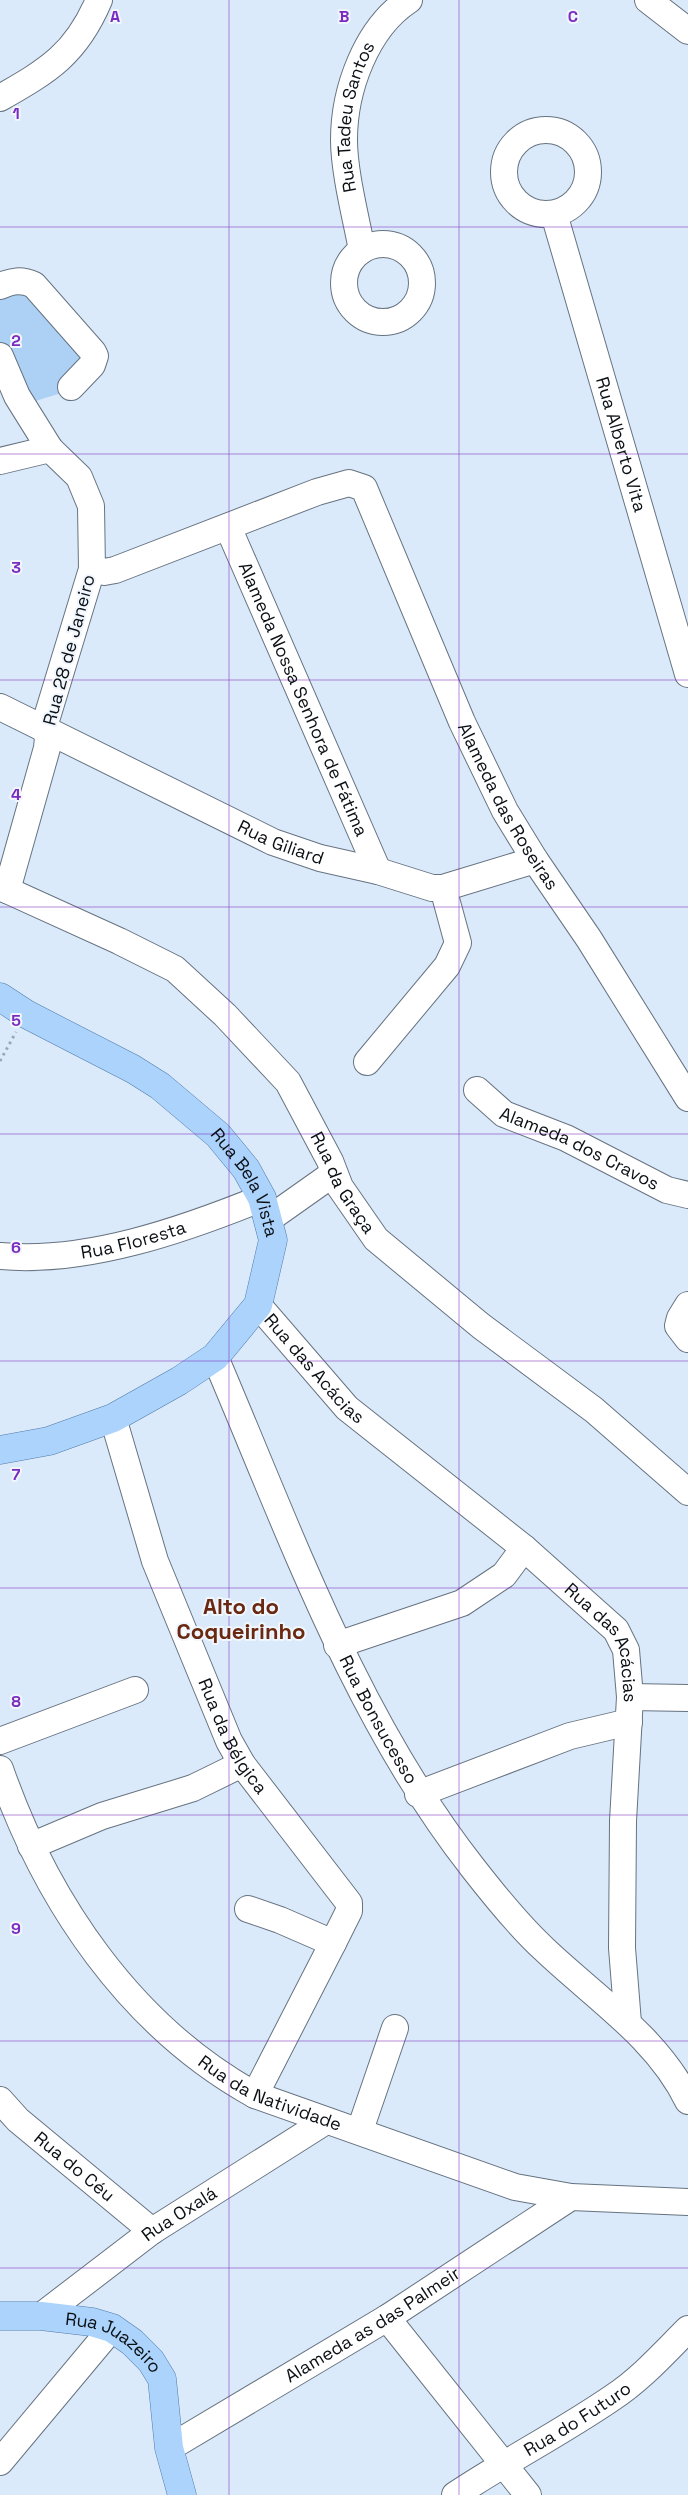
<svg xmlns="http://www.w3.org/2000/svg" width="688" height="2495" font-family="'Space Grotesk',sans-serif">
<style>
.green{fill:#add0f5}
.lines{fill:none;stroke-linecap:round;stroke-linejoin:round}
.minor-casing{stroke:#667381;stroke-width:28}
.major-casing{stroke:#4f7ba9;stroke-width:29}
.path{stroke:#9aa6b3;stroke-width:3;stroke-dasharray:2.5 4;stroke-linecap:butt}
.minor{stroke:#fff;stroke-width:26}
.major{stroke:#acd3fb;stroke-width:28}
.grid{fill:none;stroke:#7b2cbf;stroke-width:1;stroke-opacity:0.55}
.labels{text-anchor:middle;stroke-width:4;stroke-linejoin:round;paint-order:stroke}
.street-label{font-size:18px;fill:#0b1015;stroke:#f0f6fd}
.district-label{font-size:22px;font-weight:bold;fill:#69280f;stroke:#f0f6fd}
.grid-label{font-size:16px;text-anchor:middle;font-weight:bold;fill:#7b2cbf;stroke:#f0f6fd;stroke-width:4;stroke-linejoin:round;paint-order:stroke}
</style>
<rect width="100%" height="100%" fill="#dbeafa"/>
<path class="green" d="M19,281L89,358L58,394L26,404L0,355V287Z"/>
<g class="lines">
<g class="minor-casing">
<g id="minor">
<path d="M648,0L688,31"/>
<path d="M0,98C49,70 76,54 99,0"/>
<circle cx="546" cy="172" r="42"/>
<path id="s1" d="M554,214L688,674"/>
<circle cx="383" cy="283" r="39"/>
<path id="s2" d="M362,250C356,218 344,172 344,140C344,90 366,28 409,0"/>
<path d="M0,286C12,281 21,279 34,285L93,352L95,356L92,365L71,387"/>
<path d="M0,356L17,396L50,449L79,477L91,506L92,569L44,727L48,737L47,748L7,890"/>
<path d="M0,461L50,449"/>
<path id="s3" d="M228,527L378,871"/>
<path id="s4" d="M92,569L104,572L115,570L317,492L349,483L364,488L462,722L505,811L535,860L589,939L688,1098"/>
<path id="s5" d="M0,707L273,842L320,858L378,871L432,888H443L535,860"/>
<path id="s6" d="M0,887L119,941L175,969L225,1015L288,1082L330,1161L340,1187L376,1239L481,1326L594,1410L688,1492"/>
<path d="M367,1062L447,966L458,943L443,888"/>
<path id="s7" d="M477,1090L504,1114L566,1138L667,1190L688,1195"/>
<path d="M269,1219L334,1173"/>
<path id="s8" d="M0,1256C86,1264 183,1230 262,1198"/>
<path id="s9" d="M258,1305L347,1408L524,1548L616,1630L626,1650L630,1697L623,1821L622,1948L628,2023"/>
<path d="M688,1305L680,1318L678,1326L688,1339"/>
<path id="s10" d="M215,1357C289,1530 355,1718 473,1868C494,1895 519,1926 544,1949C593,1996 658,2038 688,2101"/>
<path id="s11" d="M113,1418L155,1561L229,1741L242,1764L349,1903V1911L333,1943L255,2095"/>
<path d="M337,1645L462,1603L504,1575L524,1548"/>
<path d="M630,1697L688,1698"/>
<path d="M0,1741L135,1690"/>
<path id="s12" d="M0,1769C46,1901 130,2026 255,2095L515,2187L571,2197L688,2202"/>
<path d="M418,1794L570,1736L629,1722"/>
<path d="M31,1846L102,1816L193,1788L242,1764"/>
<path d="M248,1909L280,1920L333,1943"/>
<path id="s13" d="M0,2100L18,2120L152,2231"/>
<path d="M360,2130L395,2028"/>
<path id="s14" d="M41,2316L152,2231L326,2121"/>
<path d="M387,2318L528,2495"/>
<path id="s15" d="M169,2448L387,2318L571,2197"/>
<path d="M0,2462L112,2328"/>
<path id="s16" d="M455,2495C506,2461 561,2433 612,2398C641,2379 664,2353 688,2329"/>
</g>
</g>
<g class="major-casing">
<g id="major">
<path id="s17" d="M0,997L26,1014L133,1069L160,1086L218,1135L246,1169L262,1198L273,1240L258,1305L215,1357L179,1381L113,1418L49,1441L0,1450"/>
<path id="s18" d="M0,2316H41L92,2322L112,2328L132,2342L151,2361L162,2379L169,2448L182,2495"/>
</g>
</g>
<path class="path" d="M0,1061L16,1032"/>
<use href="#minor" class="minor"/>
<use href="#major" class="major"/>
</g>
<path class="grid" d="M229,0V2495M459,0V2495M0,227H688M0,454H688M0,680H688M0,907H688M0,1134H688M0,1361H688M0,1588H688M0,1815H688M0,2041H688M0,2268H688"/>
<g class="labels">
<g class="street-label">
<text dy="6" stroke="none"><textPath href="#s2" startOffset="136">Rua Tadeu Santos</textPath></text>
<text dy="6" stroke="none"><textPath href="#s1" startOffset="240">Rua Alberto Vita</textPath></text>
<text transform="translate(69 650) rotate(-75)" y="6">Rua 28 de Janeiro</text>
<text dy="6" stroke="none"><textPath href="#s3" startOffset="188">Alameda Nossa Senhora de Fátima</textPath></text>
<text dy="6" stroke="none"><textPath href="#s4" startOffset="639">Alameda das Roseiras</textPath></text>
<text dy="6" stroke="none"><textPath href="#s5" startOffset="312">Rua Giliard</textPath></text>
<text dy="6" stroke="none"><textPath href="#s7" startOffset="119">Alameda dos Cravos</textPath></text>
<text dy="6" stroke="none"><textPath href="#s6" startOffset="468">Rua da Graça</textPath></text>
<text dy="6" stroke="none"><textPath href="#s17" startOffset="315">Rua Bela Vista</textPath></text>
<text dy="6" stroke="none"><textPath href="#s8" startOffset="135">Rua Floresta</textPath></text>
<text dy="6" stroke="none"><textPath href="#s9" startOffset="85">Rua das Acácias</textPath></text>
<text dy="6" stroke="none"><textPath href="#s9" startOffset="490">Rua das Acácias</textPath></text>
<text dy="6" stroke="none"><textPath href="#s10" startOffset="398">Rua Bonsucesso</textPath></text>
<text dy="6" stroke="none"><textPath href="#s11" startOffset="341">Rua da Bélgica</textPath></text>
<text dy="6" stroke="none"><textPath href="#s12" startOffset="436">Rua da Natividade</textPath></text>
<text dy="6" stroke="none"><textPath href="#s13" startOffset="100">Rua do Céu</textPath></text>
<text dy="6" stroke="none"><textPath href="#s14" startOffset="172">Rua Oxalá</textPath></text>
<text dy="6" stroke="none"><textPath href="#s15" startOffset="238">Alameda as das Palmeir</textPath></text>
<text dy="6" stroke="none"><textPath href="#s18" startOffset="121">Rua Juazeiro</textPath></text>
<text dy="6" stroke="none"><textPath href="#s16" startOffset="144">Rua do Futuro</textPath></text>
</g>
<g class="district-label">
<text x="241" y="1614">Alto do<tspan x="241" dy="25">Coqueirinho</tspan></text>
</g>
</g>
<g class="grid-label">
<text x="115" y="22">A</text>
<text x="344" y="22">B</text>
<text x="573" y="22">C</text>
<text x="16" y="119">1</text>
<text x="16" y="346">2</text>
<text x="16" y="573">3</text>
<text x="16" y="800">4</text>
<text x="16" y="1026">5</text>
<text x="16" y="1253">6</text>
<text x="16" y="1480">7</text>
<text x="16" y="1707">8</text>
<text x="16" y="1934">9</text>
</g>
</svg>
